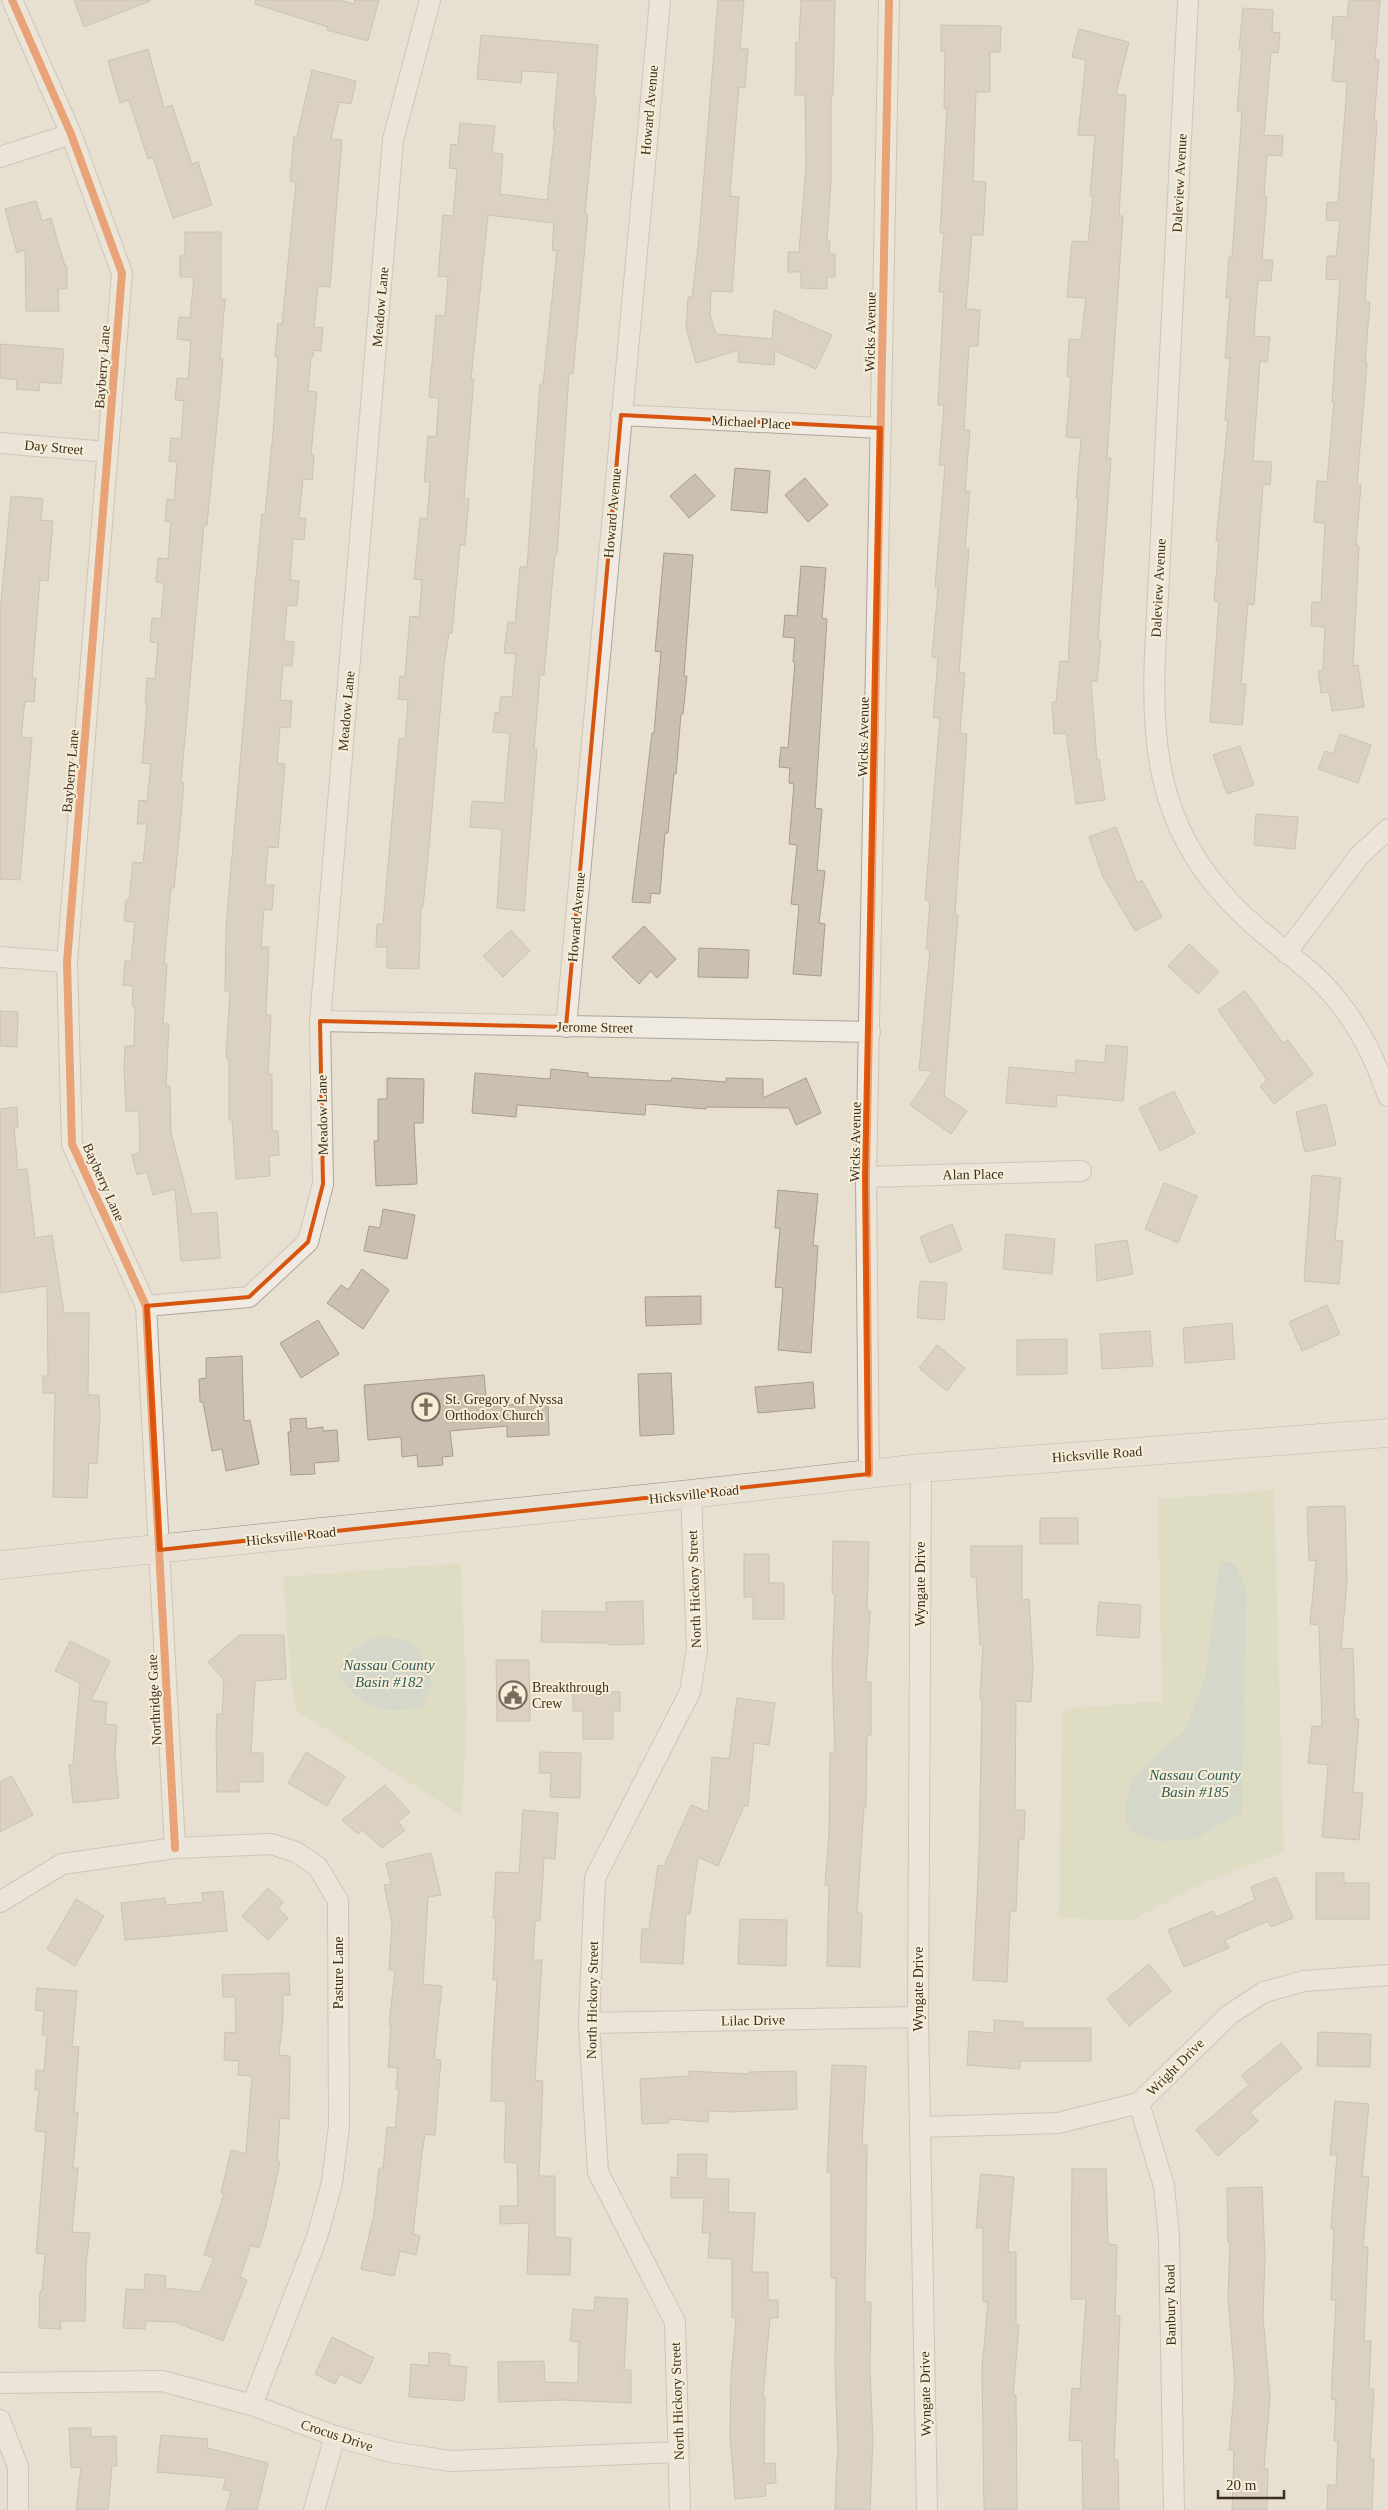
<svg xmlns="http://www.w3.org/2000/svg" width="1388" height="2510" font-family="'Times New Roman',serif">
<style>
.green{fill:#d6d7b3}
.water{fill:#bcccc2}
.building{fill:#cbbfb2;stroke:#a89c90}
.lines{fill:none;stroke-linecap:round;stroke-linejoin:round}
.minor-casing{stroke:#ada599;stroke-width:22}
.primary-casing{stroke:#928b80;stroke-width:29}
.minor{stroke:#efebe3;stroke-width:20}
.primary{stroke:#e6e1d4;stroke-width:28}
.cycleway-casing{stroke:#f7eed8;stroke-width:11}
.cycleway{stroke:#e8590c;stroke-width:8}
.marked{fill:none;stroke:#d7550e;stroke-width:4;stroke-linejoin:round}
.labels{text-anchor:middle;stroke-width:4;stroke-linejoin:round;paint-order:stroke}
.street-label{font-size:14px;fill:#3d2e20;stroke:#f7eed8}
.poi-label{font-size:14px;fill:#3d2e20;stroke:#f7eed8;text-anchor:start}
.water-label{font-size:15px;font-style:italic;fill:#2f5d5a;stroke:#f7eed8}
</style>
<rect width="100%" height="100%" fill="#e7e0d1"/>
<path class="green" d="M1274,1490L1284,1852L1208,1881L1130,1921L1059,1918L1062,1709L1162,1701L1158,1499Z
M461,1563L467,1710L462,1816L297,1711L291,1683L283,1577Z"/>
<path class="water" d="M1220,1561L1234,1563L1246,1588L1242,1812L1197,1838L1159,1842L1132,1832L1125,1820V1805L1132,1780L1154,1756L1185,1731L1205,1678Z
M377,1636C422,1640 417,1644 432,1684L422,1707C383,1714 363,1710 339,1676C344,1652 356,1646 377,1636Z"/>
<path class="building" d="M74,0H150V1L84,27Z
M256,0H339L354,4L355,0H379L368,41L327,30L328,27L255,4Z
M718,0H744L740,48L748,49L745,88L739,87L731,181L730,196L739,197L732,292L711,291L710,315L716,334L772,339L774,310L832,335L816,369L775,351L774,365L738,362L739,350L696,363L686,328L688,297H692L699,238Z
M801,0H835L833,96H831V179L827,241H830L829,254H835V277H827V289L801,288V272H788V252H799L806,166L805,95H795L796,42H799Z
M1349,0H1380L1375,59L1379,60L1374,121H1377L1365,302H1370L1365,363H1367L1357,484L1361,485L1356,545L1359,546L1353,666L1358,665L1364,707L1332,711L1329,692L1321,693L1318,671L1323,670L1325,627L1311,626L1312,602H1321L1325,523L1314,522L1317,481L1327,482L1334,402H1332L1340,280L1326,279L1327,256H1336L1340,221L1326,220L1327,202L1338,203L1346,99L1347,82L1332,81L1336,39H1331L1333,16L1347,17Z
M1243,8L1273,10L1272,32L1280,33L1278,53L1271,52L1264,135L1283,136L1282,156L1267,155L1264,196L1267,197L1262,260H1273L1271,281L1258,280L1255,318L1254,336L1270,337L1267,362L1260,361L1253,461L1272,462L1270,485L1263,484L1254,605L1248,604L1241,684H1246L1242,725L1210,722L1219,602L1214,601L1219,541H1216L1228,420H1225L1230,358H1225L1230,298H1226L1229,257H1232L1242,112L1237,111L1242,50L1239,49Z
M941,25L1001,26L1000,52H990V92H976L973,181L986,182L983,235H972L966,309L980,310L978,346H969L964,430H970L965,491H970L965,548L969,549L959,672L965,673L960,733L967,734L955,915H958L944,1096L967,1111L951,1134L910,1105L933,1071L919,1070L930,949H926L930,901L925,900L940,718H933L938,658L932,657L938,587H935L945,465H939L944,405H938L944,292H939L944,233H940L947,108H944L945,51H941Z
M1079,29L1129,42L1116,94L1126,95L1119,216H1123L1107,458H1111L1098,640H1101L1097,681H1091L1097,760L1099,759L1105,800L1076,804L1066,733L1054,734L1052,702H1056L1060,661L1068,662L1078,498H1076L1081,438L1066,437L1071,377L1067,376L1069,339L1081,340L1086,298L1067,297L1072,241L1088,242L1093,196H1090L1095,136L1078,135L1086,60L1072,57Z
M481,35L598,45L594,96H596L585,214H588L573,374H569L557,554H555L544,675H540L534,749H537L524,911L497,908L502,829L470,827L472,801L504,803L510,733L493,732L495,712L499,713L501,696L512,697L516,654L504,653L508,622L515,623L520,567H527L540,384H543L557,251L552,250L554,223L488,215L471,379H474L464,499H469L465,545H460L452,633H449L444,664L429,847L423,907L421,906L419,969L387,968V947H376L377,924H383L399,738L405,739L408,700L398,699L400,676L405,677L410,616L419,617L422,580L414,579L420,518L427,519L430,482H424L428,436L436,437L439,398L429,397L436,315L445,316L448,277L438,276L443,215L453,216L457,169L449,168L451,144L458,145L460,123L495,126L492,153L503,154L500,194L547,200L555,129H553L558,73L522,71L521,83L477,79Z
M148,49L164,108L172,105L192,164L198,162L212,205L173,218L153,157L148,159L129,100L120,103L108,61Z
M312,70L356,81L351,104L339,102L331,139L342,140L330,287L318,286L314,327L323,328L321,351L314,350L313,357L311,356L308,391L317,392L311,454L314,455L312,480L303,479L299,518H306L304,540L293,539L290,580L299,581L297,606L287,605L284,641L294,642L292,666L283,665L280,700L292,701L290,728L280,727L277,763L285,764L278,848L268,847L265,885H274L272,910L264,909L261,947H269L266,1015H271L268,1074H272V1131H278L279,1155L269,1156L270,1176L236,1179L232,1120H229V1059L226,1058L230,991H225L226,927L256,577L262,514L265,515L273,433L278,357H275L278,323L282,324L296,182L290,181L294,136H297Z
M36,201L42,221L51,218L65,266H67V289H58L59,311H26L25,250L17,253L5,209Z
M185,232H221V299H225L220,359H223L219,404L207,525H204L181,783H184L180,827L174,888H171L164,964H167L163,1024H169L166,1086H170L171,1132L192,1214L217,1212L220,1258L181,1261L175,1189L153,1195L147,1172L137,1175L132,1155L140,1152L139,1111H126L124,1068L125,1046H134L135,1007L132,1006L133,986L123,985L125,961L131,962L135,922L124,921L126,900H129L133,862L143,863L147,824H137L139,800L147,801L151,764L142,763L147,703H145L147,678L155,679L158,643L150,642L152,618L161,619L164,583L156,582L158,558L168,559L171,522L165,521L167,499L174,500L177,462L169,461L171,438L181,439L184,401L175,400L177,378L188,379L191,341L177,339L179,317L190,318L194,277H180V256H185Z
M0,344L64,349L61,384L40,382L39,391L16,389L17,380L0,378Z
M735,468L770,471L767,513L731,510Z
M695,474L715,496L689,518L670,496Z
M805,478L828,505L808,522L785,495Z
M11,496L43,499L41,520L53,521L48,581L40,580L32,678H36L34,702L25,701L21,737L32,738L20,880L0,879V613Z
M664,553L693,555L684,676H687L683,714H681L676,774L674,773L668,833H665L660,894L651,893L650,903L632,902L652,733H654L661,652L655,651Z
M801,566L826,568L822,618L827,619L815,808L822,809L817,870L825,871L819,923L825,924L821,976L793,974L799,905L791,904L797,845L789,844L794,784L789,783L790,768L779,767L781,747L788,748L795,662H793L795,638L783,637L785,615L797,616Z
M1340,734L1371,745L1358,783L1318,769L1325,751L1333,754Z
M1240,746L1254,785L1227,794L1213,755Z
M1256,814L1298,817L1295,849L1254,845Z
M1116,827L1137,883L1142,880L1162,917L1135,931L1103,877L1089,837Z
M644,926L676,959L657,978L651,971L639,984L612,957Z
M511,930L530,951L503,977L483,956Z
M1189,944L1219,972L1198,994L1168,966Z
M699,948L749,950L748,978L698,977Z
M1245,991L1283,1043L1288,1040L1313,1074L1274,1104L1260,1086L1267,1080L1218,1010Z
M0,1011L18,1012L17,1047L0,1046Z
M1106,1045L1128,1047L1123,1101L1057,1095L1056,1107L1006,1103L1009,1067L1075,1073L1076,1060L1105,1063Z
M551,1069L588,1073V1077L671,1081L672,1078L726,1082V1078L763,1079V1098L806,1078L821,1113L796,1125L789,1108L706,1107V1109L646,1104L645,1115L517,1105L516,1117L472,1113L475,1073L550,1079Z
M387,1078L424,1079L423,1123H414L417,1184L376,1186L374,1141H378V1099H387Z
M1174,1091L1195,1133L1160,1151L1139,1108Z
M1326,1104L1336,1145L1305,1152L1296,1112Z
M17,1107L18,1127H14L18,1170L27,1169L35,1238L52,1235L64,1313H89L88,1395H99L100,1418L97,1464L89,1463L87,1498L53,1497L55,1393H43V1376H48L47,1286L0,1293V1109Z
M1312,1175L1341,1178L1335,1240L1343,1241L1339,1284L1304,1281Z
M1164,1183L1197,1196L1178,1243L1145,1229Z
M778,1190L818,1194L813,1245L818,1246L811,1353L778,1350L783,1288L775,1287L780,1228H775Z
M383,1209L415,1215L407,1259L364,1251L369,1226L380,1228Z
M952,1224L962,1250L930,1263L920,1237Z
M1006,1234L1055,1239L1052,1274L1003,1269Z
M1127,1240L1133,1274L1097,1281L1095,1245Z
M362,1269L389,1290L363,1329L327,1303L341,1285L348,1290Z
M920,1281L947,1283L944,1320L917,1318Z
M701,1296V1324L646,1326L645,1297Z
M1327,1305L1340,1334L1302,1351L1289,1322Z
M318,1320L339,1354L301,1378L280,1343Z
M1232,1323L1235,1359L1185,1363L1183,1328Z
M1150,1331L1153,1366L1102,1369L1100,1334Z
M1067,1339V1374L1017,1375V1340Z
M937,1345L965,1368L947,1391L919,1368Z
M242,1356L244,1421L250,1420L259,1464L226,1471L222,1449L212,1451L203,1402H200L199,1379L206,1378V1358Z
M671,1373L674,1434L640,1436L638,1374Z
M484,1375L487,1406L548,1403L549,1435L507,1437V1426L450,1431L453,1456L442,1457L443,1465L418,1467L417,1455L402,1457L401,1437L368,1440L364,1385Z
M813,1382L815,1408L758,1413L755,1387Z
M306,1418L307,1429L323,1427V1431L337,1430L339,1461L314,1463L315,1474L291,1475L288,1432H291L290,1419Z
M1345,1506L1347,1581L1341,1649L1353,1648L1355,1719H1359L1353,1792L1363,1793L1359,1840L1322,1837L1328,1765L1308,1763L1312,1726L1322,1727L1319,1625L1310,1624L1316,1560L1309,1561L1307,1507Z
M1040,1518H1078V1544H1040Z
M833,1541L869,1542L867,1611H870L866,1682H871V1735H867L866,1807H864L857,1913H862L860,1967L827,1966L829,1886L825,1885L829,1833L830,1753H835L832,1665L835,1594H832Z
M971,1546H1022V1600L1029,1599L1033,1666L1031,1702L1016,1701L1015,1810H1025L1024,1839H1019L1016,1911H1010L1007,1982L973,1980L979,1857L982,1699L980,1698L983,1645H980L976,1577H971Z
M744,1554H769V1583H784V1619H753V1597H744Z
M643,1601L644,1644L608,1645V1643L541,1642L542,1611L606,1612V1602Z
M1099,1602L1141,1605L1139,1638L1096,1635Z
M239,1635H284L286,1679L255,1681L251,1753H263V1782H239V1792H217L216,1734L217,1714H222L224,1680L208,1662Z
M70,1641L110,1661L91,1700L107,1702L105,1724L117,1725L115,1754L119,1798L73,1803L69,1765L73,1764L80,1683L55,1671Z
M496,1660H529L530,1721H497Z
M573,1691L620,1692V1711H613V1739H583V1711H573Z
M737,1698L775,1703L769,1745L754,1743L748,1806H744L718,1866L698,1857L690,1914L686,1913L683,1964L640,1962L642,1929H649L658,1865L664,1866L691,1805L708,1812L712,1757L729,1759Z
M306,1752L345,1776L327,1806L288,1783Z
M540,1752L581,1753L580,1798L550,1797L551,1773H539Z
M12,1776L33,1815L0,1832V1782Z
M385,1785L410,1812L398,1822L405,1830L382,1848L362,1830L358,1834L342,1820Z
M523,1810L558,1813L555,1859L544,1858L540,1921H535L533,1960H542L535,2080L543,2081L539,2176H555V2237L571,2238L570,2275L527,2274L529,2223L500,2224V2206H518L517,2163L504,2162L506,2101H491L492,2057L497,1980H493L496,1918H493L496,1872L519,1873Z
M431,1853L441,1895L428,1897L423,1984L442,1986L434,2059L441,2060L438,2094L435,2135L425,2134L422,2153L413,2234L420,2236L416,2255L400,2251L394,2276L361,2269L374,2214L379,2168H383L387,2127L395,2128L399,2089H396L398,2068L388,2067L391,2025H389L395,1970H389L392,1923L384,1885L391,1884L386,1863Z
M1316,1873H1344V1883H1369V1919H1316Z
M1276,1877L1293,1918L1271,1927L1268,1921L1225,1940L1229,1948L1184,1967L1168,1930L1213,1911L1216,1917L1255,1900L1251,1887Z
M268,1888L283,1902L278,1908L288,1918L268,1940L242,1916Z
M223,1891L227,1931L125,1940L121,1903L165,1898L166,1905L203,1902L202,1893Z
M76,1899L104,1916L75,1966L47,1949Z
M740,1919L787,1920L786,1966L738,1964Z
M1149,1964L1171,1991L1129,2026L1107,1999Z
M289,1973L290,1995H283V2018L279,2055L290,2056L289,2119L280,2118L277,2161L280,2162L266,2226L259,2248L251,2245L240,2277L247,2280L223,2341L175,2322L146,2321L145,2329L123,2328L126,2289L144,2290L145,2274L166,2276L165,2288L200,2292L214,2258L204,2255L224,2194L221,2193L231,2150L246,2154L252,2076L238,2075L239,2061L224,2060L225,2032L236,2033L235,1997H223L222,1975Z
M37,1988L77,1991L72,2046L79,2047L74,2112H78L73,2168H78L72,2232L90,2233L86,2264L85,2321H60L61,2329L39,2328L40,2291H42L45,2254L36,2253L46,2132L35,2131L39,2090H35L36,2070L44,2071L47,2035H42L44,2011L35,2010Z
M994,2020L1023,2022L1022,2028H1091V2061H1020V2069L967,2065L969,2031L994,2033Z
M1318,2032L1371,2034L1370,2067L1317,2066Z
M1281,2043L1302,2068L1250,2112L1258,2121L1218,2156L1196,2130L1249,2085L1241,2076Z
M832,2065L866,2066L862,2145H867L865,2302H871L870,2370L873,2440L870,2510H835L837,2458H838L835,2367L836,2278H831V2172H827Z
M689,2071L749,2074V2072L796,2071L797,2109L732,2112L709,2111L708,2122L669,2119V2123L642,2124L640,2079L689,2076Z
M1335,2101L1369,2104L1362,2176L1369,2177L1363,2247H1368L1364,2341H1371L1369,2389H1374L1370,2459H1374L1372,2510H1327L1328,2485H1336L1338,2441H1334L1336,2400L1331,2399L1336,2300H1331L1334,2229L1331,2228L1337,2155H1330Z
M678,2154H707L706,2179H729L728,2212L755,2213L752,2272H768V2300H778V2318H770L763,2397H765L764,2464L775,2463L776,2483L765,2484L766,2496L735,2499L730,2435L731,2376L736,2318H732V2259L708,2258L710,2233H702L704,2198H671V2177L677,2178Z
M1072,2169H1106L1108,2244L1117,2245L1115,2316H1120L1114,2460H1118L1119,2510H1083L1082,2441L1069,2440L1072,2388L1080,2389L1086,2299H1071Z
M981,2174L1014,2177L1008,2252H1016V2324L1019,2325L1013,2395H1016L1017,2510H984L982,2368L988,2302H983V2228H976Z
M1262,2187L1265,2257L1263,2317L1270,2397L1264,2469H1268L1267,2510H1232L1234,2451L1229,2450L1235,2382L1228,2298L1230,2242H1228L1227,2188Z
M595,2297L628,2299L624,2370H631V2403L563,2400L499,2402L498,2362L544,2361L545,2382L578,2383L579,2342L570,2341L573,2309L594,2311Z
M332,2337L374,2358L361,2384L340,2374L335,2384L315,2374Z
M429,2352L450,2354L449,2365L467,2367L464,2401L409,2397L411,2364L428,2366Z
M69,2428H91V2437L116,2436L117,2466H112L108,2510H76L81,2467L71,2468Z
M161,2435L208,2439L207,2448L268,2463L257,2510H226L231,2491L223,2489L226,2478L157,2472Z"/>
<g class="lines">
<g class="minor-casing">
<path id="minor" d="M12,0L71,134L122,273L67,962L72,1144L146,1306L175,1848
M1188,0L1155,654C1151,744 1159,823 1223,894C1250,926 1285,949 1316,977C1350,1009 1373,1052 1388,1096
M0,157L71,134
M621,415L881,428
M0,443L108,452
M1286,953L1359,856L1388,829
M0,957L67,962
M320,1021L870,1032
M566,1027L660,0
M866,1177L1081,1171
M146,1306L249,1297L308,1242L323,1184L320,1021L393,140L430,0
M921,1468L918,2017L927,2510
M869,1474L866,1177L889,0
M0,1902L62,1864L175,1848L271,1844L296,1852L318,1867L338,1901L339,2126L332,2183L317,2237L252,2405
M589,2023L918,2017
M1139,2103L1164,2186L1169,2236L1174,2510
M920,2127L1058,2123L1139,2103L1229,2015L1264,1992L1304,1981L1388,1975
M0,2383L162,2381L252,2405L335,2436L392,2452L450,2461L679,2452
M0,2420L18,2467V2510
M314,2510L335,2436
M680,2510L675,2322L598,2172L589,2023L595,1878L690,1692L697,1650L691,1494"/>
</g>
<g class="primary-casing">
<path id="primary" d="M0,1565L691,1494L921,1468L1388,1433"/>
</g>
<use href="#minor" class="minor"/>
<use href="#primary" class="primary"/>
<g class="cycleway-casing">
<path id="cycleway" d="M12,0L71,134L122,273L67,962L72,1144L146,1306L175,1848
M869,1474L866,1177L889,0"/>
</g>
<use href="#cycleway" class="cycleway"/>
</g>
<path d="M0 0H1388V2510H0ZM621,415L881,428L866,1177L869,1474L159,1550L146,1306L249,1297L308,1242L323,1184L320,1021L566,1027Z" fill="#e7e0d1" fill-opacity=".55" fill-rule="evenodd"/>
<path class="marked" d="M621,415L881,428L866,1177L869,1474L159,1550L146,1306L249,1297L308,1242L323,1184L320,1021L566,1027Z"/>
<defs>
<g id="church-ring" transform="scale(1.4375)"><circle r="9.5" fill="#f7eed8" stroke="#786c5e" stroke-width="1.5"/><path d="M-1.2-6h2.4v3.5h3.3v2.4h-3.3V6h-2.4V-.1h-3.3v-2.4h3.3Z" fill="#786c5e"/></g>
<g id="civic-ring" transform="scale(1.4375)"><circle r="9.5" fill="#f7eed8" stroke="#786c5e" stroke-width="1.5"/><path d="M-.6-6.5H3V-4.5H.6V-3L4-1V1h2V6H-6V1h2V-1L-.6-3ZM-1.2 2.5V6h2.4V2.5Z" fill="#786c5e"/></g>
</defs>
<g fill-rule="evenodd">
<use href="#church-ring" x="426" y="1407"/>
<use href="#civic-ring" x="513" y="1695"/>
</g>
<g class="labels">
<g class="street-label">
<text transform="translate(649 110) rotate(-85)" y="5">Howard Avenue</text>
<text transform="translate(1179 183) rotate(-87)" y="5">Daleview Avenue</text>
<text transform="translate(380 307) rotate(-85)" y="5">Meadow Lane</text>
<text transform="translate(870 332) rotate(-89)" y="5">Wicks Avenue</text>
<text transform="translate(102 367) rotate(-86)" y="5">Bayberry Lane</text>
<text transform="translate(751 422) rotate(3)" y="5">Michael Place</text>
<text transform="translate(54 447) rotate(5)" y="5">Day Street</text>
<text transform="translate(612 513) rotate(-85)" y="5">Howard Avenue</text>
<text transform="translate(1158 588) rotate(-87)" y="5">Daleview Avenue</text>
<text transform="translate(346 711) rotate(-85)" y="5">Meadow Lane</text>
<text transform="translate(863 737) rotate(-89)" y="5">Wicks Avenue</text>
<text transform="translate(70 771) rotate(-85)" y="5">Bayberry Lane</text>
<text transform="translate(576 917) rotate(-85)" y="5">Howard Avenue</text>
<text transform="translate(595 1027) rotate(1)" y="5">Jerome Street</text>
<text transform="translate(322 1115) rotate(-91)" y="5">Meadow Lane</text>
<text transform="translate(855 1142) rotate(-89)" y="5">Wicks Avenue</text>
<text transform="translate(973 1174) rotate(-1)" y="5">Alan Place</text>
<text transform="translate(104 1182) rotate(66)" y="5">Bayberry Lane</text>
<text transform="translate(1097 1454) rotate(-4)" y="5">Hicksville Road</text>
<text transform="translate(694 1494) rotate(-6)" y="5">Hicksville Road</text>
<text transform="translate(291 1536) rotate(-6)" y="5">Hicksville Road</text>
<text transform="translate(920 1584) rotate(-90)" y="5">Wyngate Drive</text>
<text transform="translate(694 1589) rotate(-92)" y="5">North Hickory Street</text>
<text transform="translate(154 1700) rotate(-93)" y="5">Northridge Gate</text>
<text transform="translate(338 1973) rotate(-90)" y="5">Pasture Lane</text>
<text transform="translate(918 1989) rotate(-90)" y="5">Wyngate Drive</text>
<text transform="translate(592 2000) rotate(-89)" y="5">North Hickory Street</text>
<text transform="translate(753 2020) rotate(-1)" y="5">Lilac Drive</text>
<text transform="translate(1175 2067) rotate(-45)" y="5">Wright Drive</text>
<text transform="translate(1170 2305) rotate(-91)" y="5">Banbury Road</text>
<text transform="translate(925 2394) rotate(-91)" y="5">Wyngate Drive</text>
<text transform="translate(677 2401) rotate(-92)" y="5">North Hickory Street</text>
<text transform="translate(337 2435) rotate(18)" y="5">Crocus Drive</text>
</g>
<g class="poi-label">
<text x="445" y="1404">St. Gregory of Nyssa<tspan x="445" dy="16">Orthodox Church</tspan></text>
<text x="532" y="1692">Breakthrough<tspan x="532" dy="16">Crew</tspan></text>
</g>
<g class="water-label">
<text x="389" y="1670">Nassau County<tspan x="389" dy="17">Basin #182</tspan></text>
<text x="1195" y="1780">Nassau County<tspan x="1195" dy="17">Basin #185</tspan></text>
</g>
</g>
<path d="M1218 2490v8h66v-8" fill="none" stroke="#3d2e20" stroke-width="2.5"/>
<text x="1226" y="2490" font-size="15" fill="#3d2e20" stroke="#f7eed8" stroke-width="4" paint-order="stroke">20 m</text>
</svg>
